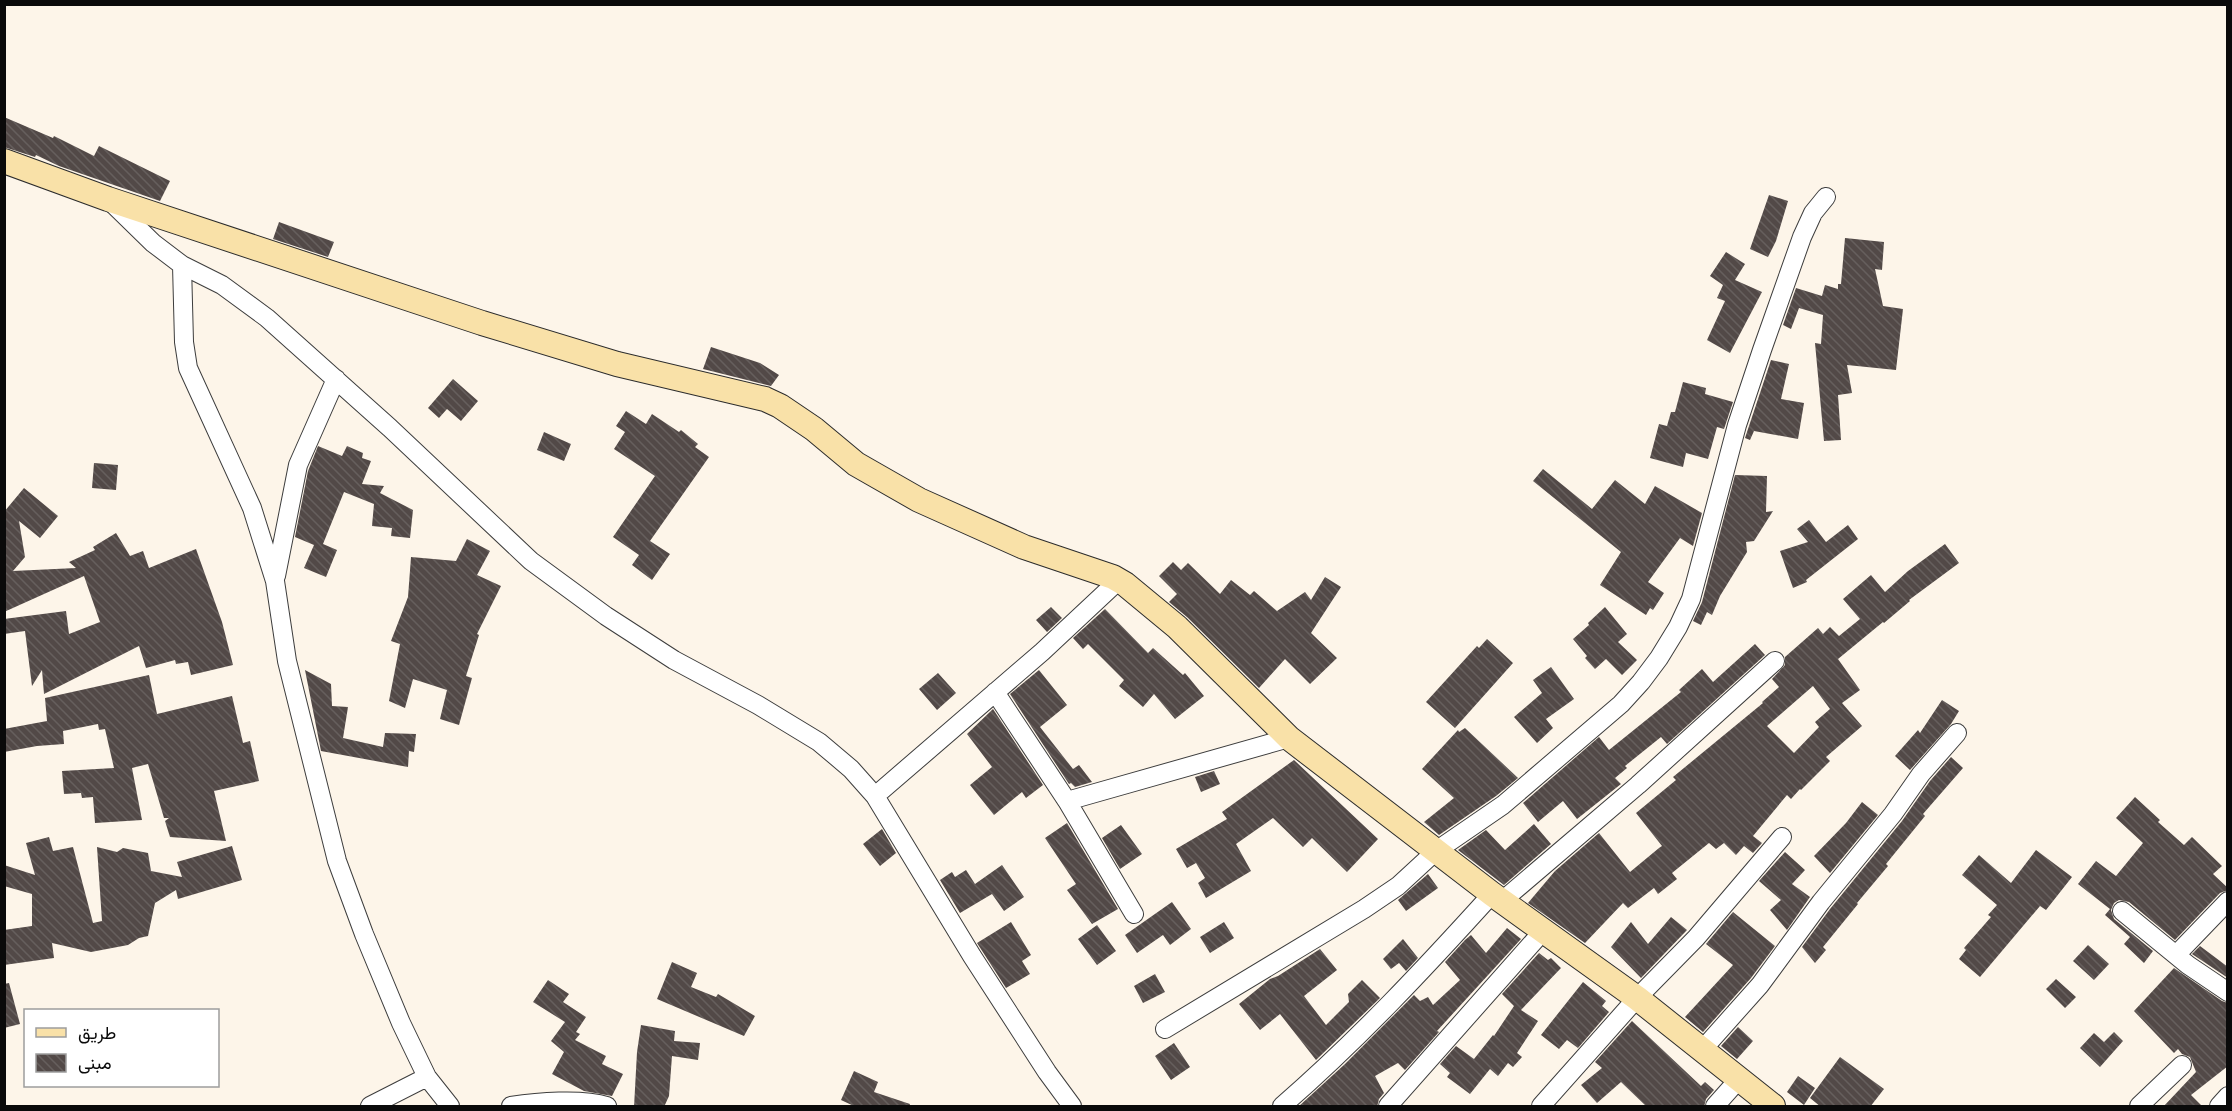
<svg xmlns="http://www.w3.org/2000/svg" width="2232" height="1111" font-family="'Zilla Slab',Vazirmatn,serif">
<style>
.building{fill:url(#building-back-hatch);fill-rule:evenodd}
.lines{fill:none;stroke-linecap:round;stroke-linejoin:round}
.street-casing{stroke:#3d3d3d;stroke-width:20}
.secondary-casing{stroke:#2c2c2c;stroke-width:26}
.street{stroke:#fff;stroke-width:18}
.secondary{stroke:#f9e1a8;stroke-width:24}
</style>
<defs>
<pattern id="building-back-hatch" width="6" height="6" patternUnits="userSpaceOnUse" patternTransform="scale(1.5)"><rect width="6" height="6" fill="#524947"/><path d="M-1 5l2 2M0 0l6 6M5-1l2 2" fill="none" stroke="#665f5d"/></pattern>
</defs>
<rect width="100%" height="100%" fill="#fdf5e9"/>
<path class="building" d="M4,117L53,138L54,136L94,156L99,146L170,181L160,201L59,166L36,155L35,157L4,147Z
M1769,195L1788,201L1776,241L1768,257L1750,249Z
M279,222L334,242L328,257L273,239Z
M1845,238L1884,242L1882,270L1875,269L1883,306L1903,309L1896,370L1847,365L1852,393L1838,395L1841,440L1824,441L1815,343L1821,344L1823,315L1799,308L1791,329L1783,325L1796,288L1822,296L1825,285L1838,289V284H1841Z
M1726,252L1745,264L1735,280L1762,292L1730,353L1707,340L1725,301L1717,298L1723,285L1710,276Z
M711,347L760,363L779,375L771,386L703,369Z
M1771,360L1789,364L1781,399L1804,403L1798,439L1754,431L1750,440L1745,438Z
M453,379L478,401L461,421L447,409L439,418L428,408Z
M1683,382L1706,388L1705,394L1733,402L1724,429L1717,427L1708,459L1686,453L1683,467L1650,458L1659,424L1667,426L1671,412H1675Z
M626,411L646,424L652,414L679,432L681,430L698,444L695,447L709,457L650,541L670,554L652,580L632,565L639,555L613,537L655,476L614,449L625,432L616,426Z
M544,432L571,444L564,461L537,450Z
M318,446L342,456L347,446L363,453L362,458L371,461L362,484L384,486L380,493L413,510L410,538L391,536L392,528L372,526L374,504L344,492L323,544L337,550L326,577L304,568L314,545L295,537L308,471Z
M94,463L118,465L116,490L92,488Z
M1543,469L1592,509L1615,480L1645,504L1655,486L1702,513L1693,546L1680,538L1648,582L1664,593L1653,610L1650,608L1646,615L1600,585L1621,552L1533,481Z
M1735,475L1767,476L1766,512L1773,511L1754,541L1746,542L1747,552L1720,596L1712,615L1707,612L1701,625L1693,621L1702,602Z
M24,488L58,516L40,538L19,521L25,557L13,571L76,568L69,562L95,550L93,547L116,533L130,556L143,551L149,568L196,549L222,622L233,665L191,675L188,662L176,664L175,660L146,668L139,646L44,694L42,670L32,686L25,631L4,634V619L66,611L69,634L100,622L84,576L4,612V512Z
M1809,520L1826,542L1848,525L1858,539L1806,580L1807,582L1793,588L1780,551L1808,542L1797,529Z
M467,539L490,551L477,575L501,586L477,634L479,635L466,676L472,678L459,725L440,719L447,690L413,679L405,708L389,701L400,644L391,641L408,597L411,557L456,561Z
M1945,544L1959,563L1909,600L1910,601L1884,623L1883,622L1838,659L1860,690L1842,703L1862,726L1826,757L1830,761L1801,790L1800,789L1791,799L1787,795L1753,836L1762,843L1753,853L1744,846L1736,855L1724,843L1716,849L1709,843L1672,873L1677,879L1658,894L1654,888L1628,908L1623,903L1585,943L1528,903L1555,871L1599,833L1630,872L1659,848L1662,846L1636,813L1676,780L1673,777L1763,703L1762,702L1779,687L1772,679L1785,665V657L1818,628L1823,634L1830,627L1839,636L1860,619L1843,599L1871,575L1885,592L1908,571ZM1813,686L1830,709L1815,722L1819,727L1794,753L1767,726Z
M1173,562L1181,570L1188,563L1220,594L1231,580L1250,595L1254,591L1277,611L1305,592L1311,600L1325,577L1341,587L1311,633L1337,658L1310,684L1285,659L1259,688L1187,617L1169,602L1177,594L1159,576Z
M1051,607L1062,618L1047,632L1036,620Z
M1605,607L1627,634L1618,642L1637,660L1622,675L1606,659L1595,669L1585,658L1587,656L1573,639L1589,625L1588,623Z
M1105,609L1148,653L1153,648L1183,675L1185,673L1204,696L1175,719L1154,694L1143,707L1119,686L1124,680L1088,644L1083,649L1073,638Z
M1487,639L1513,663L1455,728L1426,702L1477,646L1479,648Z
M1755,644L1765,655L1667,744L1661,737L1625,766L1627,768L1615,778L1621,784L1577,819L1563,801L1538,822L1523,803L1599,737L1609,750L1681,692L1679,690L1702,669L1713,682Z
M1551,667L1574,699L1546,719L1553,728L1537,743L1514,717L1542,693L1533,680Z
M305,670L331,684L332,706L348,707L343,738L383,747L385,733L416,734L414,752L409,751L408,767L321,751Z
M1039,670L1067,705L1040,727L1073,769L1079,765L1092,782L1075,787L1071,783L1069,784L1010,694Z
M938,673L956,693L937,710L919,689Z
M149,675L157,714L232,696L243,743L250,741L259,781L214,791L226,841L170,837L165,821L169,818H164L148,764L132,768L142,820L95,823L93,797L82,798L81,793L64,794L62,771L114,768L105,729L99,730L98,724L63,731L64,744L37,746L4,752V729L47,721L45,698Z
M1942,700L1959,711L1951,724L1910,770L1895,756L1918,730L1920,733Z
M993,709L1043,785L1026,798L1022,792L994,815L970,785L992,767L967,734Z
M1465,728L1518,778L1496,796L1439,835L1424,822L1454,798L1422,769L1458,730L1459,732Z
M1951,757L1963,768L1923,814L1925,816L1886,864L1888,866L1857,903L1858,904L1823,947L1826,950L1815,963L1802,947L1830,909L1902,821L1930,781Z
M1294,760L1378,839L1347,872L1312,838L1303,847L1273,818L1236,844L1251,871L1206,898L1198,883L1205,878L1196,863L1187,868L1176,849L1227,819L1222,812Z
M1214,771L1220,784L1201,792L1195,777Z
M2135,797L2160,820L2158,822L2184,845L2192,837L2222,866L2213,874L2228,888V890L2220,893L2175,940L2129,902L2119,900L2114,903L2111,910L2114,919L2153,951L2144,963L2124,944L2130,937L2105,915L2110,909L2078,884L2096,861L2116,876L2143,843L2116,818Z
M1862,802L1878,815L1830,873L1814,856L1846,823Z
M1067,823L1118,909L1092,924L1067,890L1076,884L1045,838Z
M1534,824L1551,844L1504,885L1458,850L1486,830L1505,850Z
M1121,825L1142,854L1120,869L1102,838Z
M882,829L896,853L880,866L863,844Z
M49,837L53,851L73,847L93,923L102,921L97,847L117,852L123,848L148,853L151,871L182,877L177,862L232,846L242,880L178,899L176,890L155,903L148,936L139,938L128,945L91,952L52,943L54,958L4,965V930L32,926V894L4,886V865L35,875L26,843Z
M2036,850L2072,877L2046,910L2040,906L1980,977L1959,959L1966,950L1964,948L1991,917L1988,915L1997,905L1962,875L1979,855L2011,883Z
M1785,852L1805,870L1792,884L1810,897L1787,930L1770,910L1781,900L1759,881Z
M1002,865L1024,897L1004,911L992,894L960,913L940,880L952,872L955,877L966,870L975,884Z
M1428,874L1438,888L1406,911L1398,900Z
M1172,902L1191,929L1170,945L1163,935L1137,953L1125,935Z
M1733,912L1775,946L1751,978L1703,1032L1685,1017L1733,965L1706,944Z
M1671,917L1687,930L1641,978L1611,947L1631,922L1648,944Z
M1011,922L1031,955L1022,961L1030,974L1006,988L977,943Z
M1224,922L1234,938L1210,953L1200,937Z
M1097,925L1116,951L1097,965L1078,939Z
M1507,928L1521,939L1437,1031L1439,1032L1405,1070L1398,1063L1375,1076L1384,1093L1379,1099L1377,1107H1298L1345,1064L1414,995L1420,1001L1428,997L1433,1005L1460,980L1445,962L1465,940L1471,935L1486,953Z
M1403,939L1418,958L1406,971L1399,963L1391,969L1383,959Z
M2088,945L2109,964L2094,980L2073,961Z
M2200,946L2228,967V978L2192,954Z
M1320,949L1337,970L1304,996L1326,1025L1349,1002L1348,994L1362,980L1380,998L1316,1060L1280,1014L1260,1030L1239,1004L1270,979L1278,976Z
M1539,953L1548,960L1551,958L1561,968L1521,1010L1538,1021L1517,1053L1522,1057L1513,1067L1508,1063L1498,1076L1490,1069L1470,1094L1447,1077L1450,1073L1440,1064L1456,1046L1474,1059L1493,1035L1494,1036L1514,1006L1502,994Z
M672,962L697,973L691,987L716,997L718,994L755,1016L744,1036L657,999Z
M2174,968L2222,1001L2228,1003V1066L2191,1095L2203,1107H2163L2196,1072L2190,1057L2182,1054L2178,1049L2174,1053L2134,1011Z
M1155,974L1165,992L1143,1003L1134,986Z
M2056,979L2076,997L2065,1008L2046,989Z
M548,980L569,994L563,1002L586,1017L576,1032L580,1034L575,1040L606,1056L602,1064L623,1074L612,1096L584,1091L552,1074L564,1052L551,1041L565,1022L533,1002Z
M1583,982L1606,1001L1602,1006L1609,1012L1578,1048L1567,1040L1559,1049L1541,1035Z
M9,983L20,1024L4,1028V984Z
M1632,1021L1701,1086L1705,1082L1714,1090L1706,1099L1704,1107H1647L1621,1082L1597,1103L1581,1085L1602,1068L1595,1062Z
M641,1025L675,1031L674,1041L700,1043L698,1060L672,1056L669,1096L664,1107H634L637,1052Z
M1738,1027L1753,1041L1737,1059L1721,1046Z
M2114,1032L2123,1041L2100,1067L2080,1048L2094,1033L2104,1042Z
M1174,1043L1190,1067L1171,1080L1155,1056Z
M1840,1057L1884,1089L1870,1107H1821L1810,1098Z
M854,1071L878,1082L874,1092L910,1104L909,1107H856L841,1100Z
M1798,1076L1815,1088L1804,1105L1787,1092Z"/>
<g class="lines">
<g class="street-casing">
<path id="street" d="M109,200L153,243L182,265L184,342L188,368L252,508L275,581L287,661L337,861L364,934L401,1023L427,1077L450,1106
M182,265L222,285L267,318L390,428L531,561L606,616L674,660L758,705L819,742L851,769L875,796L972,956L1047,1072L1072,1106
M276,576L298,465L336,379
M995,692L1067,801L1134,914
M875,796L1042,652L1119,580
M1067,801L1289,738
M1502,901L1638,785L1775,661
M2122,911L2188,965L2228,992
M2176,955L2228,901
M1165,1029L1364,909L1398,886L1436,851L1503,805L1621,704L1641,682L1659,658L1678,627L1691,599L1737,425L1762,350L1802,237L1813,213L1826,197
M1703,1049L1760,985L1821,902L1893,814L1921,774L1957,733
M370,1106L427,1077
M511,1106C537,1102 581,1098 607,1106
M1282,1106C1357,1041 1425,968 1492,894
M1388,1106L1543,931
M1541,1106L1637,998L1696,938L1782,837
M1715,1106L1739,1079
M2139,1106L2182,1065
M2219,1106L2228,1096"/>
</g>
<g class="secondary-casing">
<path id="secondary" d="M4,161L108,199L482,323L617,364L765,399L780,406L814,429L856,464L919,500L1024,547L1113,577L1125,584L1177,627L1289,738L1492,894L1637,998L1773,1106"/>
</g>
<use href="#street" class="street"/>
<use href="#secondary" class="secondary"/>
</g>
<rect width="2232" height="1111" fill="none" stroke="#0a0a0a" stroke-width="12"/>
<rect x="24" y="1009" width="195" height="78" fill="#ffffff" stroke="#9d9d9d" stroke-width="1.5"/>
<rect x="36" y="1028" width="30" height="9" fill="#f9e1a8" stroke="#9d9d9d" stroke-width="1.5"/>
<text x="78" y="1039" font-size="18" fill="#0a0a0a">طريق</text>
<rect x="36" y="1054" width="30" height="18" fill="url(#building-back-hatch)" stroke="#9d9d9d" stroke-width="1.5"/>
<text x="78" y="1069" font-size="18" fill="#0a0a0a">مبنى</text>
</svg>
